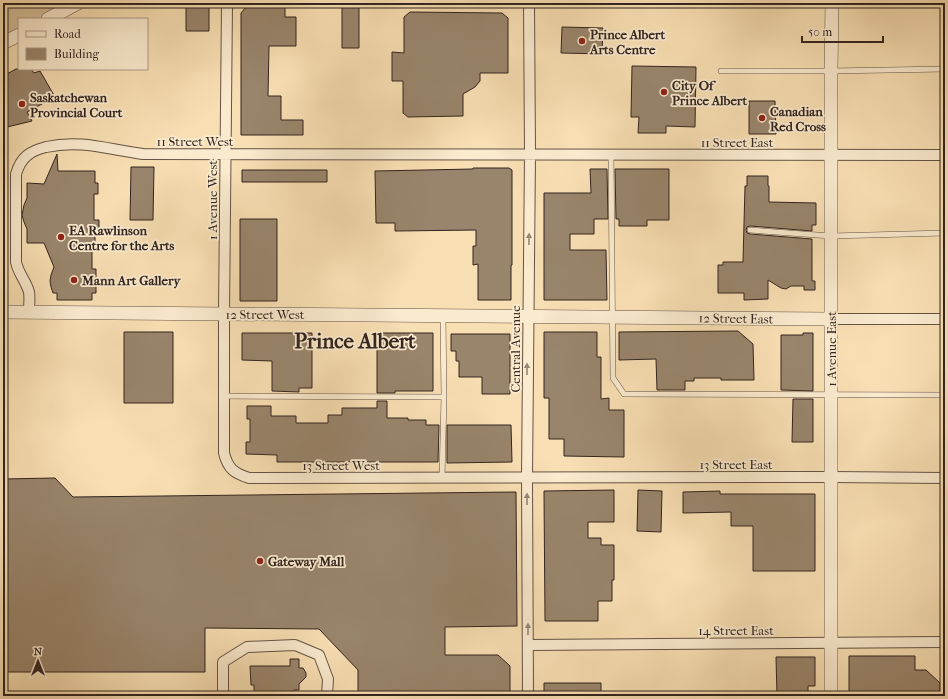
<svg xmlns="http://www.w3.org/2000/svg" width="948" height="699" font-family="'IM FELL French Canon',serif">
<style>
.green{fill:#d6bf9a;stroke:#84725c}
.building{fill:#99856c;stroke:#32241f}
.lines{fill:none;stroke-linecap:round;stroke-linejoin:round}
.service-casing{stroke:#645344;stroke-width:6}
.minor-casing{stroke:#645344;stroke-width:12}
.tertiary-casing{stroke:#645344;stroke-width:14}
.service{stroke:#faeace;stroke-width:5}
.minor{stroke:#faeace;stroke-width:10}
.tertiary{stroke:#faeace;stroke-width:13}
.oneway{fill:#968776}
.poi-dot{fill:#8f2418;stroke:#faeace;stroke-width:1.5}
.labels{text-anchor:middle;stroke-width:3.5;stroke-linejoin:round;paint-order:stroke}
.poi-label{font-size:13px;font-weight:bold;fill:#32241f;stroke:#faeace;text-anchor:start}
.street-label{font-size:13px;fill:#32241f;stroke:#faeace}
.town-label{font-size:21px;font-weight:bold;fill:#32241f;stroke:#faeace}
</style>
<rect width="100%" height="100%" fill="#f8dfb3"/>
<filter id="stains"><feTurbulence type="fractalNoise" baseFrequency=".005" numOctaves="4"/><feColorMatrix values="0 0 0 0 .2 0 0 0 0 .09 0 0 0 0 .02 0 0 0 .5 -.17"/></filter>
<radialGradient id="worn" r=".72"><stop offset=".6" stop-color="#630" stop-opacity="0"/><stop offset="1" stop-color="#630" stop-opacity=".3"/></radialGradient>
<path class="green" d="M3,3H73L42,19H19V31L3,40Z"/>
<path class="building" d="M209,3V31H186V4Z
M342,4H359V48H342Z
M246,7H285V17H296V46H269L268,96H281V120H303V135H241V13Z
M410,12L502,13L508,18V73H480V81L475,87L463,94V116L408,117L403,113V81H392V52L404,53V17Z
M562,27L603,28L602,54L561,53Z
M632,66L696,67L695,127L666,126V133H638L639,117H631Z
M16,69H31L34,73L40,71L55,97L27,112L32,121L3,128V76Z
M749,101H775L776,134H749Z
M57,154L58,171H95V183H98V194H94V220H99V231H95V244H92V269H96V293H92V300H57V293H53L51,287L50,281L51,275L54,267L44,243H27V229L24,222L22,215L24,205L27,198V183L44,184Z
M131,167H154L153,220H130Z
M473,168H509L512,170V265H511V300H478V264L473,265V246H476V230L395,231V223H376L375,171L473,169Z
M590,169H607L608,219H594V234H570V250H606L607,300H544V193H591Z
M615,169H669V220H647V226H619V219H616Z
M242,170H327V182H242Z
M747,176H768V186H769V202L816,203V225H812V231L750,226L747,227L746,230L747,233L750,234L812,239V281H815V290H804V286H791L786,289L781,288L768,280V299L744,300V293H718V265H723V262H743L745,186H747Z
M240,219H277V301H240Z
M738,331L753,344L754,380H721V378H694V381H685V390H657L656,359L619,360V332Z
M124,332H173V403H124Z
M544,332H597V357H601V399L609,398V410H624V457L564,456V439H549V398H544Z
M242,333H312V388H299V392L272,391V361L242,360Z
M377,333H433V391H395V393H377Z
M803,333H813V391L781,390V335H803Z
M451,334H510V394H482V377H459V361H456V351H451Z
M793,399H813V442H792Z
M377,401H387V418H408V420H426V425H439L438,462H277V455L246,454V442H250V419H247V406H271V416H296V423H328V415H342V408H377Z
M447,425H511L512,462L447,463Z
M55,478L73,497L516,492L517,626L445,627V655H498L510,666V696H358V670L319,629L205,628V672H3V479Z
M614,490V522H588V538H601V545H614V580H612V601H598V621H545L544,491Z
M638,490L662,491L661,532L637,531Z
M720,491V494H815V571H753V526H731V512L683,513V492Z
M849,656H915V670H926L940,683V696H849Z
M776,657H815V686H808V696H777Z
M290,659H299V668H303L306,673V677L299,684V690H294V696H254V685H251L250,666H290Z
M544,683H601V696H544Z"/>
<g class="lines">
<g class="service-casing">
<path id="service" d="M721,71H831L945,69
M611,155L613,378L624,394L945,395
M750,230L831,236L945,233
M224,396L444,397
M442,478L444,397L443,317"/>
</g>
<g class="minor-casing">
<path id="minor" d="M227,3L224,313V453C228,469 234,473 249,478L831,477L945,478
M29,312C29,305 30,298 29,292C26,281 18,273 16,262V174C21,157 30,151 46,147C82,139 109,150 143,154L945,155
M831,319H945
M528,645L945,642
M223,696V662L247,647L295,645L319,655L328,679L327,696
M528,696L527,477L530,154L529,3"/>
</g>
<g class="tertiary-casing">
<path id="tertiary" d="M48,19L78,3
M3,43L19,35
M3,312L831,319
M831,696V71L832,3"/>
</g>
<use href="#service" class="service"/>
<use href="#minor" class="minor"/>
<use href="#tertiary" class="tertiary"/>
</g>
<defs><path id="oneway-solid" d="M-6-.8H1V-3.2L6.5 0L1 3.2V.8H-6Z"/></defs>
<g class="oneway">
<use href="#oneway-solid" transform="translate(529 239) rotate(-89)"/>
<use href="#oneway-solid" transform="translate(527 369) rotate(-90)"/>
<use href="#oneway-solid" transform="translate(527 499) rotate(-90)"/>
<use href="#oneway-solid" transform="translate(528 629) rotate(-90)"/>
</g>
<g class="poi-dot">
<circle cx="582" cy="41" r="4"/>
<circle cx="664" cy="92" r="4"/>
<circle cx="22" cy="104" r="4"/>
<circle cx="762" cy="118" r="4"/>
<circle cx="61" cy="237" r="4"/>
<circle cx="74" cy="280" r="4"/>
<circle cx="260" cy="561" r="4"/>
</g>
<g class="labels">
<g class="poi-label">
<text x="590" y="39">Prince Albert<tspan x="590" dy="15">Arts Centre</tspan></text>
<text x="672" y="90">City Of<tspan x="672" dy="15">Prince Albert</tspan></text>
<text x="30" y="102">Saskatchewan<tspan x="30" dy="15">Provincial Court</tspan></text>
<text x="770" y="116">Canadian<tspan x="770" dy="15">Red Cross</tspan></text>
<text x="69" y="235">EA Rawlinson<tspan x="69" dy="15">Centre for the Arts</tspan></text>
<text x="82" y="285">Mann Art Gallery</text>
<text x="268" y="566">Gateway Mall</text>
</g>
<g class="street-label">
<text x="195" y="146">11 Street West</text>
<text x="737" y="147">11 Street East</text>
<text transform="translate(212 200) rotate(-90)" y="5">1 Avenue West</text>
<text x="265" y="319">12 Street West</text>
<text transform="translate(736 318) rotate(1)" y="5">12 Street East</text>
<text transform="translate(515 349) rotate(-90)" y="5">Central Avenue</text>
<text transform="translate(831 349) rotate(-90)" y="5">1 Avenue East</text>
<text x="736" y="469">13 Street East</text>
<text x="341" y="470">13 Street West</text>
<text x="736" y="635">14 Street East</text>
</g>
<g class="town-label">
<text x="355" y="348">Prince Albert</text>
</g>
</g>
<rect width="948" height="699" fill="none" stroke="#f8dfb3" stroke-width="16"/>
<rect x="4" y="4" width="940" height="691" fill="none" stroke="#32241f" stroke-width="2"/>
<rect x="8" y="8" width="932" height="683" fill="none" stroke="#32241f"/>
<rect x="18" y="18" width="130" height="52" fill="#faeace" stroke="#aa9b88"/>
<rect x="26" y="31" width="20" height="6" fill="#faeace" stroke="#aa9b88"/>
<text x="54" y="38" font-size="12" fill="#32241f">Road</text>
<rect x="26" y="48" width="20" height="12" fill="#99856c" stroke="#aa9b88"/>
<text x="54" y="58" font-size="12" fill="#32241f">Building</text>
<g transform="translate(38 661)" stroke="#faeace" stroke-width="3" paint-order="stroke">
<path d="M0-3L7 15L0 10L-7 15Z" fill="#32241f"/>
<text y="-6" font-size="11" font-weight="bold" text-anchor="middle" fill="#32241f">N</text>
</g>
<path d="M802 36v6h81v-6" fill="none" stroke="#32241f" stroke-width="2"/>
<text x="808" y="36" font-size="12" fill="#32241f" stroke="#faeace" stroke-width="3" paint-order="stroke">50 m</text>
<rect width="100%" height="100%" filter="url(#stains)"/>
<rect width="100%" height="100%" fill="url(#worn)"/>
</svg>
